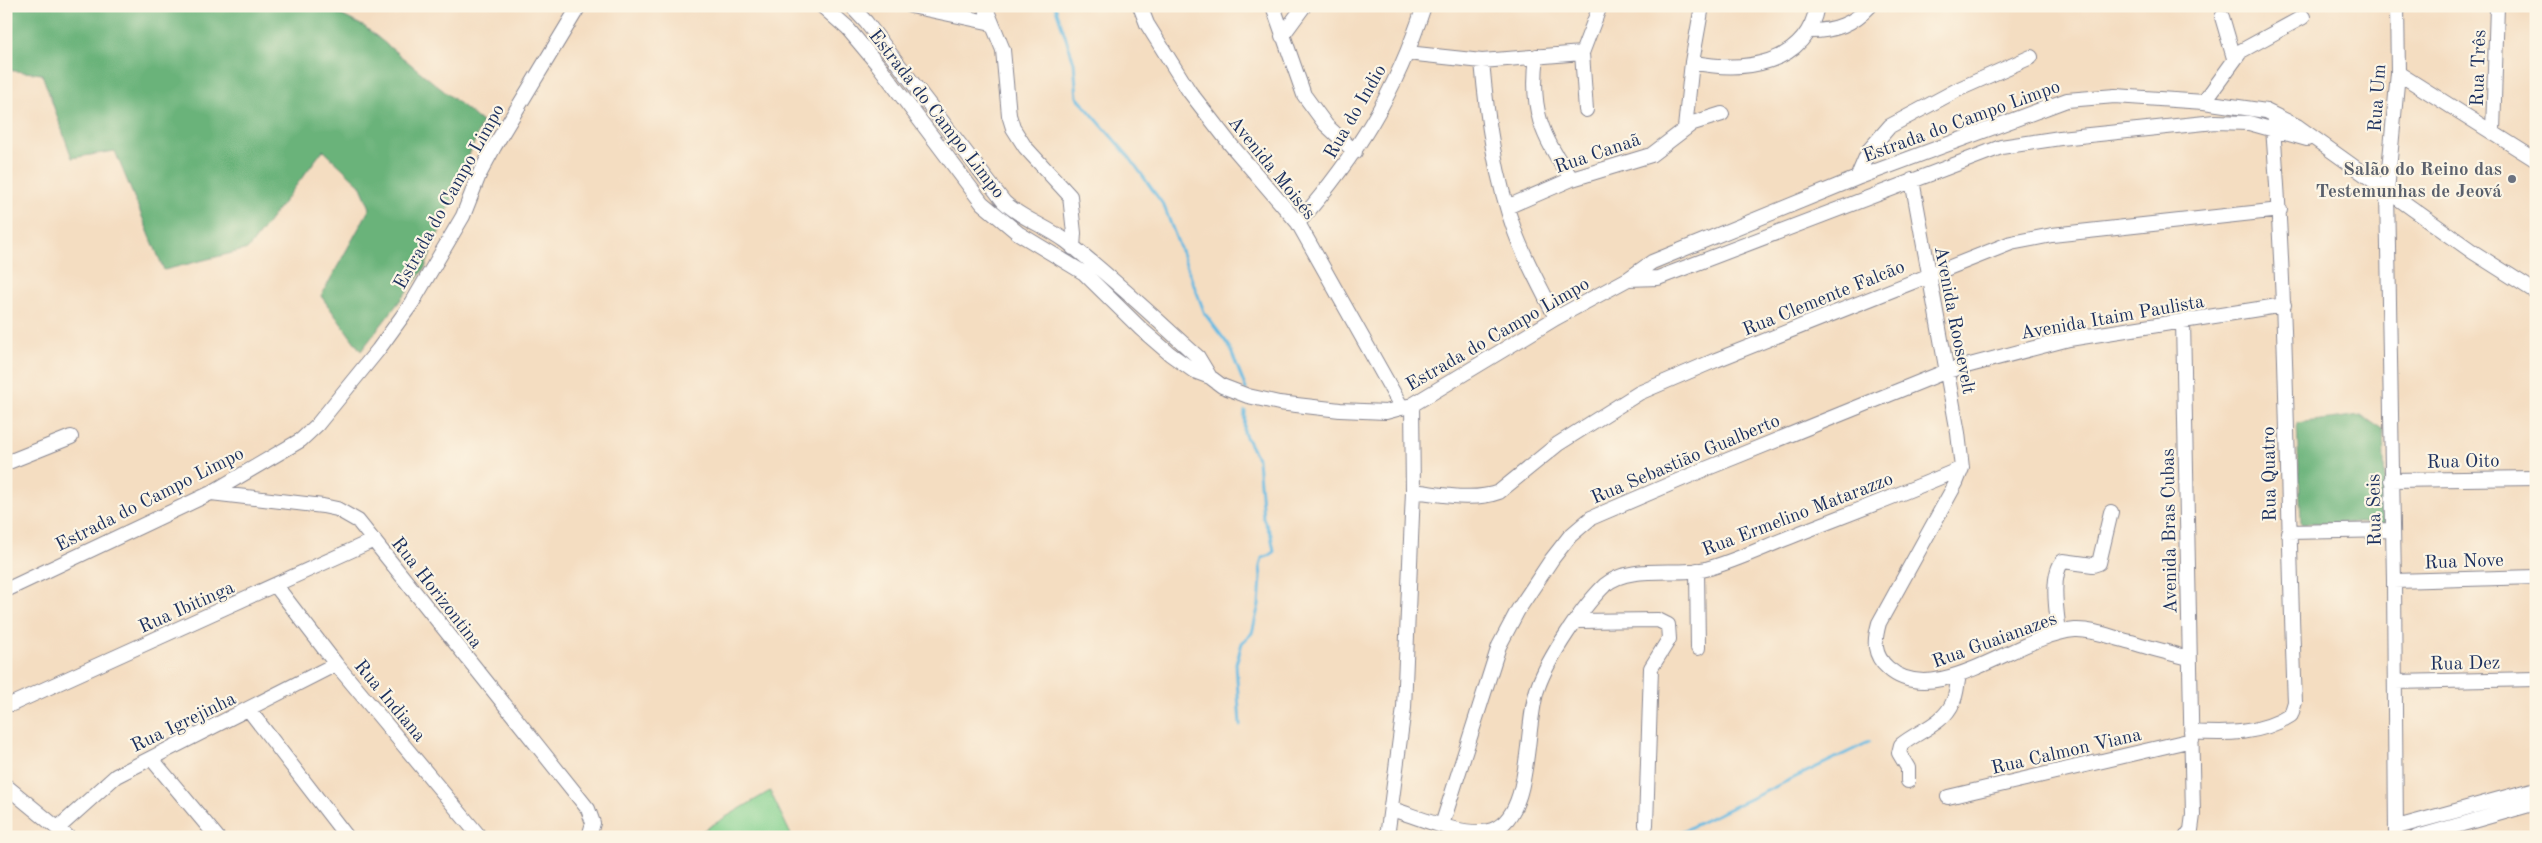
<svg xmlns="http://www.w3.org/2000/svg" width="2542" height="843" font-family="'Old Standard TT',serif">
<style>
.green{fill:#84d190;stroke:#508077}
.forest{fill:#6bb37a;stroke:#43716c}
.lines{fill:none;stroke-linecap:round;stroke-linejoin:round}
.stream{stroke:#66bae2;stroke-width:3}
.minor-casing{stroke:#888690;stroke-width:16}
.minor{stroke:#fff;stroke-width:14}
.worship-dot{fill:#6b7280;stroke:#fcf5e5;stroke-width:2}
.labels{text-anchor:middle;stroke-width:4.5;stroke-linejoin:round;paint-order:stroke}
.street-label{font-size:19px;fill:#1b2f5e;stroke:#fcf5e5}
.worship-label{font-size:19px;font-weight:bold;fill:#5b616d;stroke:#fcf5e5;text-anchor:end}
</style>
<rect width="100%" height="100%" fill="#fcf5e5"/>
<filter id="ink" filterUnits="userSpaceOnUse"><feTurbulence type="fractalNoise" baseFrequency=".02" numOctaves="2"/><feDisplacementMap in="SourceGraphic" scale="10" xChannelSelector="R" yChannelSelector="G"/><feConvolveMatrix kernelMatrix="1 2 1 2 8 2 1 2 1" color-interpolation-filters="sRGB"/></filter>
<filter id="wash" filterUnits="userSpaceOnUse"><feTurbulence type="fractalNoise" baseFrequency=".0096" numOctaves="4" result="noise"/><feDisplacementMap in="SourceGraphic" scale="20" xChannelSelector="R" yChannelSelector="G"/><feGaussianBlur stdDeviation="1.12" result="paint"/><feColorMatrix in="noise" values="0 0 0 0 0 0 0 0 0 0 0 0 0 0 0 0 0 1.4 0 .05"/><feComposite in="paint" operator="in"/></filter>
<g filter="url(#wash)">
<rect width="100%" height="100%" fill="#f4ddc1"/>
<path class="green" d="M770,791L792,837H692Z"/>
<path class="forest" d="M6,6H323L365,27L482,122L425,268L361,351L321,296L370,208L360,185L323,150L248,249L164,270L115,151L72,158L42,74L6,70Z
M2361,415L2383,430L2386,523H2301L2297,423Z"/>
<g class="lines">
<path class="stream" d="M1055,6L1074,62L1077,97L1130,158L1164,206L1205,314L1229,346L1246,389
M1240,725L1236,664L1242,643L1252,633L1259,605L1261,577L1260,566L1262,558L1271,555L1274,551L1271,535L1263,518L1258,460L1244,433L1245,411
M1670,837L1869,742"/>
</g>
</g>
<g filter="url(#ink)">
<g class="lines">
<g class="minor-casing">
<path id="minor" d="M822,6L848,29L879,66L982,203L1018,233L1084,273L1141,329L1170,354L1194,371L1210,377L1222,386L1248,396L1279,403L1340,410L1386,412L1412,405L1556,318L1628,279L1652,262L1857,178L2067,100L2115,96L2204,102L2266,111L2297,126L2473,252L2536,292
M851,6L866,22L1004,202C1022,219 1046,226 1066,241C1112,277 1155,318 1198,357L1210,377
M911,6L992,23
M985,6L1003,50L1009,115L1013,128L1025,147L1070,196L1074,233L1073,248
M1140,6L1147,24L1189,91L1231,145L1298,223L1402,408
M1273,6L1304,95L1326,125L1355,152
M2222,17L2234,58
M1810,31C1835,31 1853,24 1870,6
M1282,36L1304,6
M1407,53L1482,61L1582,53
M1537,56C1530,108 1541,137 1572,179
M1482,61C1487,119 1495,177 1515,232C1526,262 1542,290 1556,318
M1692,62C1742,73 1806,66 1817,6
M2398,73L2536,160
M2204,102L2241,51L2303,17
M1586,110L1582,53L1600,6
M1685,128L1692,62L1702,6
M2493,131L2497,6
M1857,178L1869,150L1890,126L1959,89L2031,57
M1912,180L1958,433L1962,468L1956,483L1879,623C1874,641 1873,655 1888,668C1935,711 2020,634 2075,630C2093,629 2113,638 2131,642C2150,648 2170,653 2189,658
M1507,207L1572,179L1651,155L1693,123L1722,114
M1298,223C1357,155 1396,93 1424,6
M1628,279L1658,278L2001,147L2060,138L2215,122L2249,123L2307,139
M2183,321L2193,815L2191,830L2186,837
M6,463L71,437
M2391,480L2536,478
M1413,491C1441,494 1472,502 1499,492L1558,444L1639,393L1716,360L2011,243L2052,235L2280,210
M211,493L323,506L337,509L358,521L588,809L593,823L589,837
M2288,532L2392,530
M1697,570L1698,648
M2394,581L2536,577
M276,586L336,664L480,837
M6,590L211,493L301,440L317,425L378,350L412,303L463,216L479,175L494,147L579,6
M1577,621L1658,620L1668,625L1669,639L1651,668L1646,825
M2059,632C2057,614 2050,575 2063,561L2093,565L2099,563L2111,512
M2395,682L2536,679
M12,704L374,540
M249,710L347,837
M2191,732C2226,734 2260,735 2291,715L2295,702C2287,511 2288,319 2273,128L2275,121
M151,758L217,837
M1908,781V768L1899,753L1901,745C1918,731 1944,724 1953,702C1957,694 1957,683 1959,675
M6,786L68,837
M1948,797L2192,740
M1392,809C1418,817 1466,839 1492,830C1534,816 1524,723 1538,687C1548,658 1583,606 1605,585C1629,564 1677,576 1706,569C1736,561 1766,546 1795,535C1851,513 1907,492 1962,468
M1442,825L1499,646L1518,610L1552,559L1570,536L1591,518L1703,470L1947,371L2069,339L2284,305
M2397,827L2536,789
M58,828L116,776L336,664
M1387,837L1404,708L1413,491L1412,405
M2396,837L2394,581L2387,191L2398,73L2397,6
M2417,837L2536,803"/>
</g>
<use href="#minor" class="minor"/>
</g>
</g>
<circle class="worship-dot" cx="2512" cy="179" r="5"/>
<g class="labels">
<g class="street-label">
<text transform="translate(2477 68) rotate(-88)" y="7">Rua Três</text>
<text transform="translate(2376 98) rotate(-86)" y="7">Rua Um</text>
<text transform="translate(1354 111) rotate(-60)" y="7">Rua do Indio</text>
<text transform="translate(938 113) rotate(52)" y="7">Estrada do Campo Limpo</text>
<text transform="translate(1961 120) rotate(-20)" y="7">Estrada do Campo Limpo</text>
<text transform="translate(1597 152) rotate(-19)" y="7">Rua Canaã</text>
<text transform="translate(1273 167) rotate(51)" y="7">Avenida Moisés</text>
<text transform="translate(448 196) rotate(-61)" y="7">Estrada do Campo Limpo</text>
<text transform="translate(1823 297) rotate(-22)" y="7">Rua Clemente Falcão</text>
<text transform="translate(2112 316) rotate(-10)" y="7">Avenida Itaim Paulista</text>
<text transform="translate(1956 320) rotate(79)" y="7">Avenida Roosevelt</text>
<text transform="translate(1497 333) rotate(-30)" y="7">Estrada do Campo Limpo</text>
<text transform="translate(1685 458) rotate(-23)" y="7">Rua Sebastião Gualberto</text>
<text transform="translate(2463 460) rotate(-1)" y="7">Rua Oito</text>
<text transform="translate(2268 474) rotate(-91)" y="7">Rua Quatro</text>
<text transform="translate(149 498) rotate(-27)" y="7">Estrada do Campo Limpo</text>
<text transform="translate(2373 510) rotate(-91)" y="7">Rua Seis</text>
<text transform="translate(1797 513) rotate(-21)" y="7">Rua Ermelino Matarazzo</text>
<text transform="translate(2168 531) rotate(-91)" y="7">Avenida Bras Cubas</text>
<text transform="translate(2464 560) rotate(-2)" y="7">Rua Nove</text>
<text transform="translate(438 592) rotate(52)" y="7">Rua Horizontina</text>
<text transform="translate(186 606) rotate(-24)" y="7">Rua Ibitinga</text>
<text transform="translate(1994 639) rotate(-20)" y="7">Rua Guaianazes</text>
<text transform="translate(2465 662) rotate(-1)" y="7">Rua Dez</text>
<text transform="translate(391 700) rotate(50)" y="7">Rua Indiana</text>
<text transform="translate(183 721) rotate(-26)" y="7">Rua Igrejinha</text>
<text transform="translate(2066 750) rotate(-13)" y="7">Rua Calmon Viana</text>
</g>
<g class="worship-label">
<text x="2502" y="175">Salão do Reino das<tspan x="2502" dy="22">Testemunhas de Jeová</tspan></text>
</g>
</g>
<rect width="2542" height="843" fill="none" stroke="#fcf5e5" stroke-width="25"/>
</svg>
